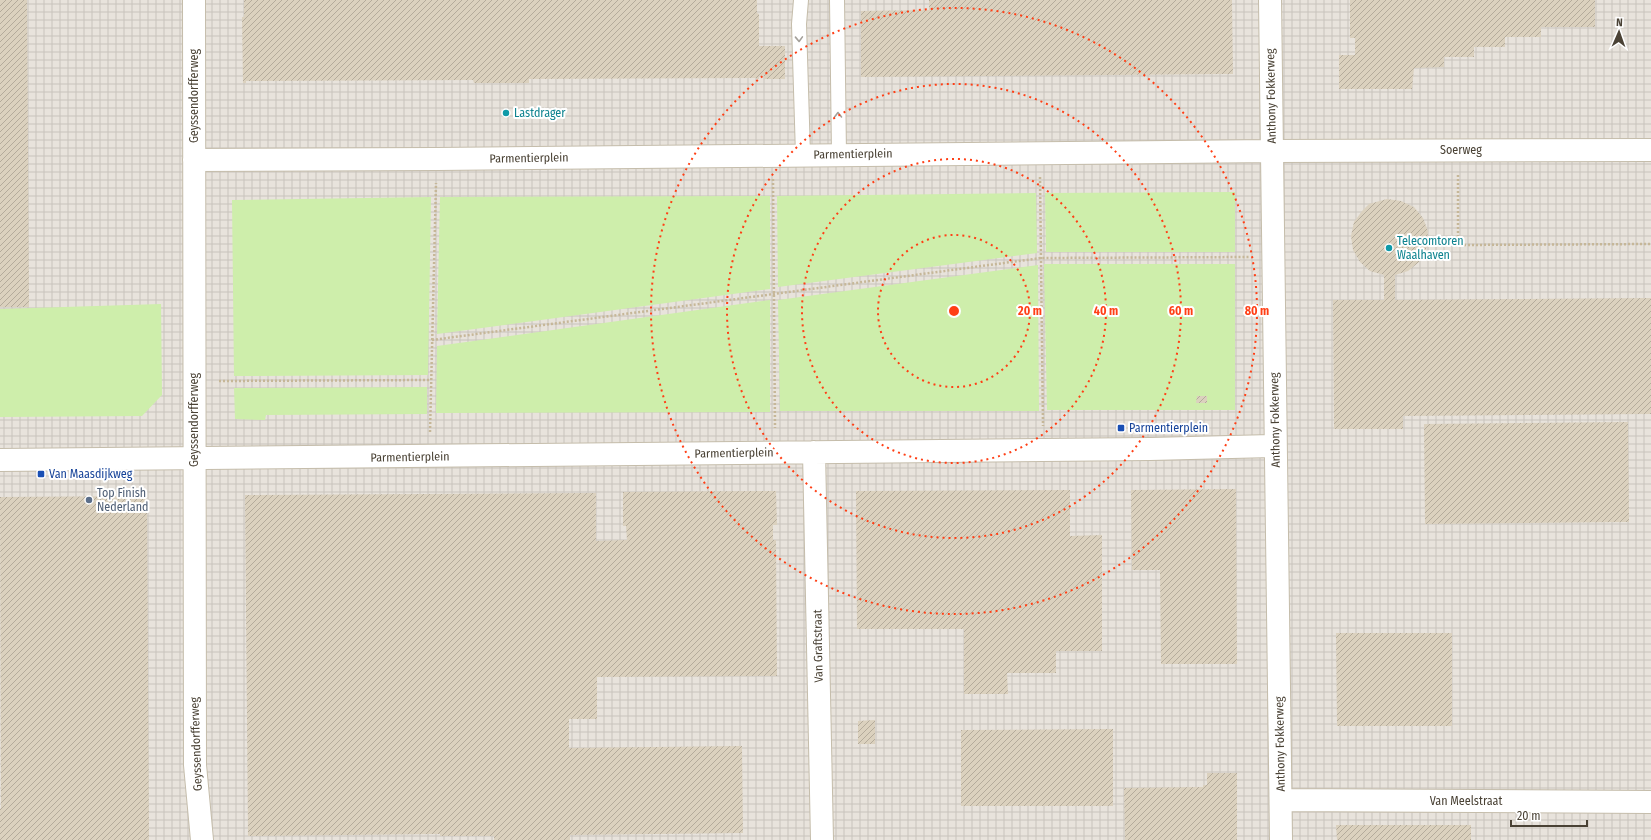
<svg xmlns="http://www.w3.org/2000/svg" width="1651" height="840" font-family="'Fira Sans Condensed',sans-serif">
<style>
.industrial{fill:url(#industrial-grid)}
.green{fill:#ceeeab}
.building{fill:url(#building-hatch)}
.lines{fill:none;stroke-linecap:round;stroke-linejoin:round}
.service-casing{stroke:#c5bdab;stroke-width:16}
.minor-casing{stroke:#c5bdab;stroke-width:24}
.path{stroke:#c6b798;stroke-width:2.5;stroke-dasharray:2 2;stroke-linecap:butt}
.service{stroke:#fff;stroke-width:14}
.minor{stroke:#fff;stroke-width:22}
.oneway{stroke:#a4a09a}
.ring{fill:none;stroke:#ff3f15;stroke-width:2;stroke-dasharray:2 4}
.culture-dot{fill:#0f9aa8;stroke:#fff;stroke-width:1.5}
.transit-dot{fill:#1a4fb4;stroke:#fff;stroke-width:1.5}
.service-dot{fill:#5c6f8a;stroke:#fff;stroke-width:1.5}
.labels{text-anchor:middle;stroke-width:4;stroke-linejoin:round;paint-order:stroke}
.street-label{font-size:12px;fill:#4a4235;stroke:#fff}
.culture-label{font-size:12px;fill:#0d838f;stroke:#fff;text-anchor:start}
.transit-label{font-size:12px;fill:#164399;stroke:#fff;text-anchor:start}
.service-label{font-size:12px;fill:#4e5e75;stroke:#fff;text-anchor:start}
.centre{fill:#ff3f15;stroke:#fff;stroke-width:2}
.ring-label{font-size:12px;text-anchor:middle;font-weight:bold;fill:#ff3f15;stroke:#fff;stroke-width:4;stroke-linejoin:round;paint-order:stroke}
</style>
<defs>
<pattern id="industrial-grid" width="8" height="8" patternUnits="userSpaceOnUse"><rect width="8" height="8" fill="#e8e3dc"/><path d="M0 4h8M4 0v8" fill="none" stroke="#c8c4bd"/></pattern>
<pattern id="building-hatch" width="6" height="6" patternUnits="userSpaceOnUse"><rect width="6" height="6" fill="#dbd1be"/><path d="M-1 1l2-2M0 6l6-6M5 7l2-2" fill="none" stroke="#b4ab9b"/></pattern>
</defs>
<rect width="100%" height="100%" fill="#f5f2e7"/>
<path class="industrial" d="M0,0H1651V840H0Z"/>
<path class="green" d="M1235,192V252H1046L1045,193Z
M1036,193L1037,253L778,287L777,196Z
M770,196V289L437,334L440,197Z
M431,197L428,375L234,376L232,200Z
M1044,264H1235V410H1047Z
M1038,265L1039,411H780L778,300Z
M770,300V412L436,413L437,346Z
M161,304L162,395L142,416L0,417V309Z
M427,387V414L266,415L265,420L235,419L234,388Z"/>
<path class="building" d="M0,0H27L29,307H0Z
M244,0H757V13L759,14V46H785V79H764V76H759V79H756V78L529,79V83H474L473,80L246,81V83H243L242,17H244Z
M929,0H1232L1233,74L861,77V11L929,10Z
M1350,0H1595V27H1541V37H1505V47H1474V57H1444V67L1414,68L1412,89H1339V55H1355V38H1350Z
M1387,199L1401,201L1414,207L1423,218L1428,231L1426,250L1419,262L1408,271L1395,275V300L1651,298V414L1403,416V429H1334L1333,300H1384V275L1370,271L1360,262L1353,250L1351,236L1354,222L1362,211L1369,204Z
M1197,396H1207V403H1196Z
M1628,422L1629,522L1425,524L1424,424Z
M1236,489L1237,664H1161L1160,570H1132L1131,490Z
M1070,490V536L1102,535V651H1056V673H1007L1008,694H964V629H857L856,491Z
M776,491L777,525H773V540H776L777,676L597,677V719H569V748L742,746L743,833L570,835V840H494V836H440V834L248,836L245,495L596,493V541L627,540L626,526H623V492Z
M147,496L149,840H0V809L1,808L0,497Z
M1336,633H1452V726H1337Z
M875,720V744H858V721Z
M1113,729V806H961V730Z
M1207,773H1237V840H1125L1124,788L1203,787V785H1207Z
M1336,825H1471V840H1337Z"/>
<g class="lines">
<g class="service-casing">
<path id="service" d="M801,0L799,24L803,155
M837,0L839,154"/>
</g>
<g class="minor-casing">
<path id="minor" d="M194,0L195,765L202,840
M1270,0L1281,840
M194,160L437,159L1272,151L1651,150
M814,452L822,840
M0,460L1150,449L1275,446
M1281,800L1651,802"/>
</g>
<path class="path" d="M1458,175V245L1651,244
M1040,177L1043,426
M773,179L775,428
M432,340L1041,258L1250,257
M219,381L431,380
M430,432L436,183"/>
<use href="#service" class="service"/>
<use href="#minor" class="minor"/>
</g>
<defs><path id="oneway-chevron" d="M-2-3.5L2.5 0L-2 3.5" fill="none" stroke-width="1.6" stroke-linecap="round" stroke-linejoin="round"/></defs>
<g class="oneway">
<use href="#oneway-chevron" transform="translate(799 39) rotate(88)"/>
<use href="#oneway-chevron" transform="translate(838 115) rotate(-91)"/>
</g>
<g class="ring">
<circle cx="954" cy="311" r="76"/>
<circle cx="954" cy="311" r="152"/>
<circle cx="954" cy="311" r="227"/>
<circle cx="954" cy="311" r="303"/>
</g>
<g class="culture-dot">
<circle cx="506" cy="113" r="4"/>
<circle cx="1389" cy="248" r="4"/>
</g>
<g class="transit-dot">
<rect x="1117" y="424" width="8" height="8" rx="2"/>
<rect x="37" y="470" width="8" height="8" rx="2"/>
</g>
<circle class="service-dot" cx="89" cy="500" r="4"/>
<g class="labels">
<g class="street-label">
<text transform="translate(194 96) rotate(-90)" y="4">Geyssendorfferweg</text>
<text transform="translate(1271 96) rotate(-91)" y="4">Anthony Fokkerweg</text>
<text x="1461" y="154">Soerweg</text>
<text transform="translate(853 154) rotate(-1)" y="4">Parmentierplein</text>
<text transform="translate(529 158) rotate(-1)" y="4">Parmentierplein</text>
<text transform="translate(194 420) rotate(-90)" y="4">Geyssendorfferweg</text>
<text transform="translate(1275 420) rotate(-91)" y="4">Anthony Fokkerweg</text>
<text transform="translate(734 453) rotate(-1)" y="4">Parmentierplein</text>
<text transform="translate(410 457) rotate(-1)" y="4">Parmentierplein</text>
<text transform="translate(818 646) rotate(-91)" y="4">Van Graftstraat</text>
<text transform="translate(196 744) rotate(-92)" y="4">Geyssendorfferweg</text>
<text transform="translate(1280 744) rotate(-91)" y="4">Anthony Fokkerweg</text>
<text x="1466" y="805">Van Meelstraat</text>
</g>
<g class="culture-label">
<text x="514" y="117">Lastdrager</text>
<text x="1397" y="245">Telecomtoren<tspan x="1397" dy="14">Waalhaven</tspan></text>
</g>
<g class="transit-label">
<text x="1129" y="432">Parmentierplein</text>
<text x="49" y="478">Van Maasdijkweg</text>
</g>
<g class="service-label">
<text x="97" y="497">Top Finish<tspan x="97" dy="14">Nederland</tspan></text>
</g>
</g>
<circle cx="954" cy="311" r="6" class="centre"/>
<g class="ring-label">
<text x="1030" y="315">20 m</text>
<text x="1106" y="315">40 m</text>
<text x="1181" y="315">60 m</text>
<text x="1257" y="315">80 m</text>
</g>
<g transform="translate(1619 32) rotate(2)" stroke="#ffffff" stroke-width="3" paint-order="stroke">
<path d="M0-3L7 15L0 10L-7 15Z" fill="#4a4235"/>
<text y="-6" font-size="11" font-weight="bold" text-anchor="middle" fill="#4a4235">N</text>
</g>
<path d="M1511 820v6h76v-6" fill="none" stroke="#4a4235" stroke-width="2"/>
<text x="1517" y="820" font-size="12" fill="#4a4235" stroke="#ffffff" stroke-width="3" paint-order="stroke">20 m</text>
</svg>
